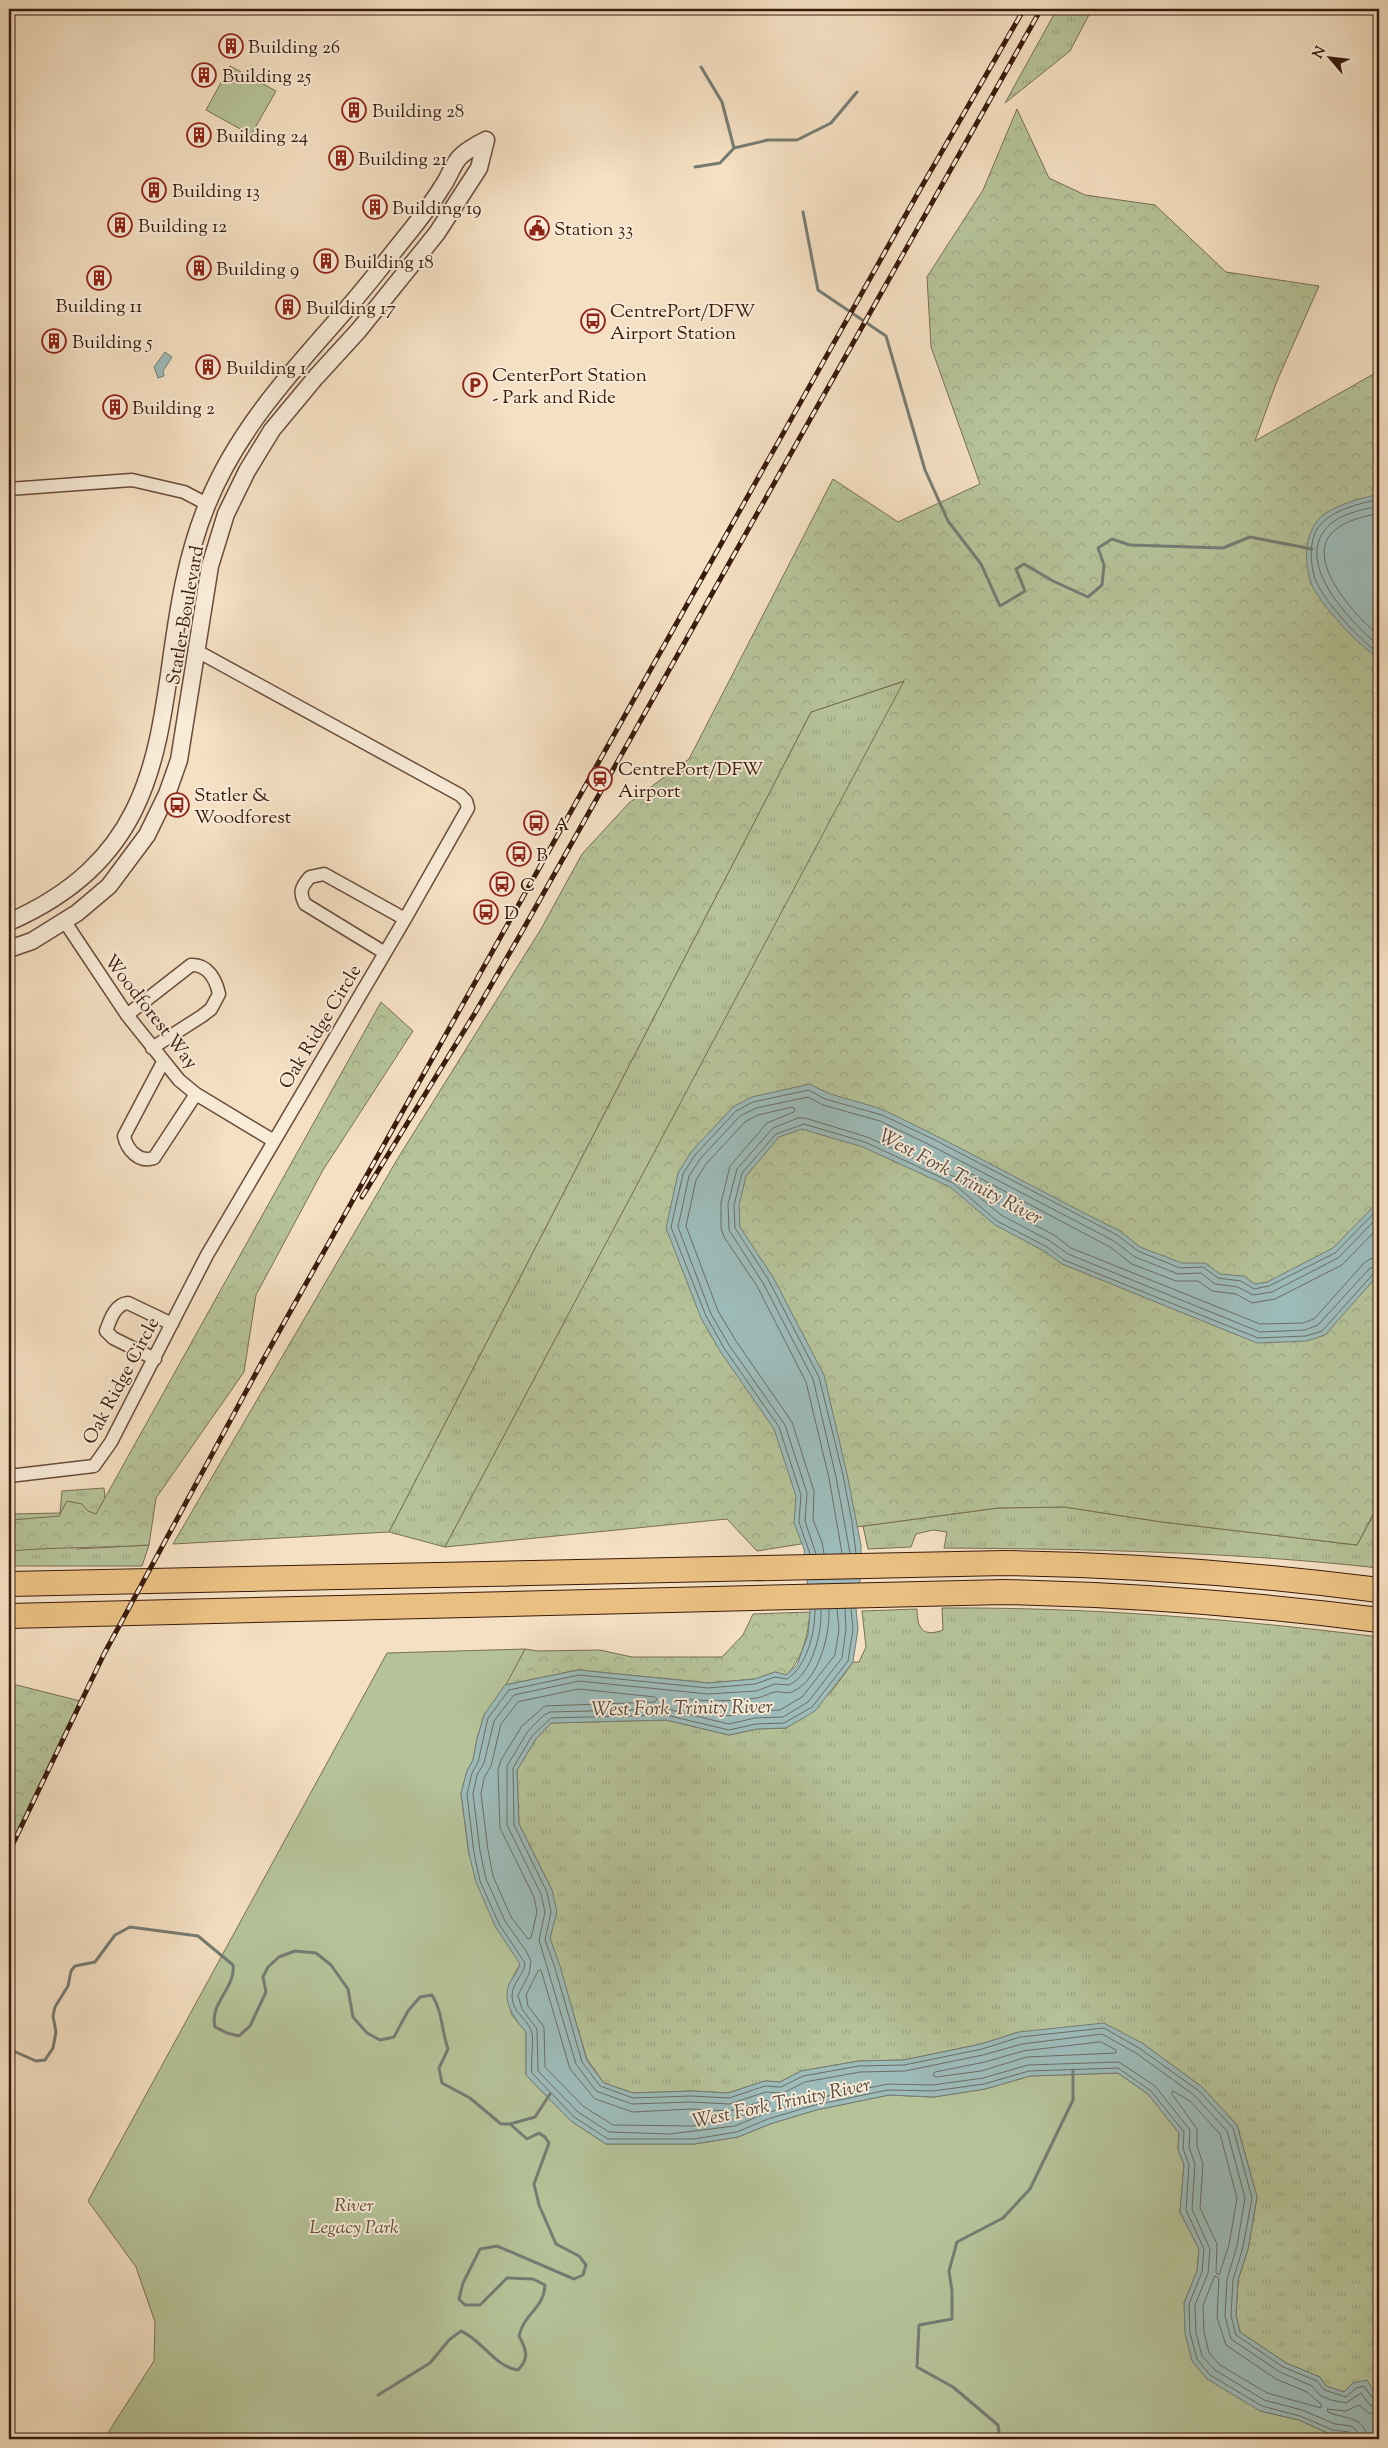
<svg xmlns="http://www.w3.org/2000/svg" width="1388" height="2448" font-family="'Sorts Mill Goudy',serif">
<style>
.grass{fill:url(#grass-tufts);stroke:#786f52}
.forest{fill:url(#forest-crowns);stroke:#786f52}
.park{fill:#b6c399;stroke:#786f52}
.water{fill:#9dbcba;stroke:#757c74}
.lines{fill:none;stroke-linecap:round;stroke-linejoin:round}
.shore{stroke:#6c6c63;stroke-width:1}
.stream{stroke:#757c74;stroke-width:3}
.minor-casing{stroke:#694c3a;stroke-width:15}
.tertiary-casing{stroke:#694c3a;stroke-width:19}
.motorway-casing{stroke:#3a1b0c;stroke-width:26}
.minor{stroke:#f8ebd8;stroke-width:12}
.tertiary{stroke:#f8ebd8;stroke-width:16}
.motorway{stroke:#eac082;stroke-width:24}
.rail-casing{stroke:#3a1b0c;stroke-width:5}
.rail{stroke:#f8ebd8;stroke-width:3;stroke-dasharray:9;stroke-linecap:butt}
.labels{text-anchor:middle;stroke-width:4;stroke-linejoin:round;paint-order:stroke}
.poi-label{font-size:19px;fill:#3a1b0c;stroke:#f8ebd8;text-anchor:start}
.street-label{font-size:19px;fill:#3a1b0c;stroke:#f8ebd8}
.park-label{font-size:19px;font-style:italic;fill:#5f4d36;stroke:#f8ebd8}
.water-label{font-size:20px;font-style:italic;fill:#584b40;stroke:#f8ebd8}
</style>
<defs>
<pattern id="grass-tufts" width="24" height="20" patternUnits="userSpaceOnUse" patternTransform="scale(1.25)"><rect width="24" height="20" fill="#b6c399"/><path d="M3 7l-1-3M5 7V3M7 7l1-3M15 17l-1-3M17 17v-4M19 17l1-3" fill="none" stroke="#9da783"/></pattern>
<pattern id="forest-crowns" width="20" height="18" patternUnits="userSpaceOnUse" patternTransform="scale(1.25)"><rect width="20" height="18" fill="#b6c399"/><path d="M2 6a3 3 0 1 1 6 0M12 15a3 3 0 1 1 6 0" fill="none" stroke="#9da783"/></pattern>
</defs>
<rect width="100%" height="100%" fill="#f5e0c3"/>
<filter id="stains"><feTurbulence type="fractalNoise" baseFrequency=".004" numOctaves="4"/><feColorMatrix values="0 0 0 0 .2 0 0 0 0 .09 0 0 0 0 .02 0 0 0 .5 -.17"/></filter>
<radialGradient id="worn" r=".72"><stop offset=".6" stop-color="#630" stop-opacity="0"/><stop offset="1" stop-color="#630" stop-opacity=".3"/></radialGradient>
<path class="grass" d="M1057,9H1092L1070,51L1005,103Z
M905,681L445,1547L389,1532L811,712Z
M104,1488L105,1498L77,1549L149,1545L142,1566H9V1494L12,1493L11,1514L60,1513L62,1491Z
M1064,1507L1162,1522L1357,1545L1375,1512L1379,1513V1568C1234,1552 1090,1549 944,1548L947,1532L933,1530L916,1534L911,1547L868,1549L863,1526L998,1508Z
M942,1608C1088,1607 1234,1619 1379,1637V2401L1374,2390L1353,2383L1344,2392L1326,2386L1320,2377L1286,2363L1240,2332L1236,2315L1238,2280L1248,2249L1257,2197L1237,2125L1202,2087L1142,2043L1019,2032L981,2044L904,2060L859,2061L801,2071L780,2082L765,2081L728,2093L691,2091L633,2093L604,2083L587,2059L550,1938L556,1912L552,1890L519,1824L517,1770L536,1739L551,1723L666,1720L729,1735L757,1729L786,1728L832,1691L853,1662H859L866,1647L862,1611L917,1609C917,1627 922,1638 943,1630Z"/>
<path class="forest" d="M1017,109L1049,178L1085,195L1155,205L1226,272L1319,286L1277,381L1255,441L1379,371V1503L1357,1545L1162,1522L1064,1507L998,1508L849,1528L832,1539L757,1551L727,1519L445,1547L904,681L811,712L389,1532L173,1544L398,1158L541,929L582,854L629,803L689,759L833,479L898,522L980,484L931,347L927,277L983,190Z
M381,1002L413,1031L323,1170L256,1295L244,1372L156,1498L149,1545C102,1548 55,1547 9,1551V1516L12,1520L59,1516L67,1501L82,1504L88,1511L96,1514Z
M810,1612C808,1635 803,1659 786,1675L775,1672L755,1679L709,1683L578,1670L505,1685L525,1649L538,1651L600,1650L632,1657H722L743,1635L753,1614Z
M9,1683L80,1701L9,1852Z"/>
<path class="park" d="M230,66L276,91L251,135L206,110Z
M525,1649L501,1694L484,1715L477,1739L473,1760L467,1771L461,1794L469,1854L520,1964L510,1983L511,2014L526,2032V2075L571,2121L606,2144H694L738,2137L770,2124L816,2110L889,2095L934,2097L985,2089L1030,2076L1118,2073L1148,2094L1179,2133L1178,2149L1184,2165L1180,2212L1199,2249L1197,2271L1184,2303L1260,2411L1299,2420L1332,2435L1364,2439H104L154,2361L155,2322L136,2267L88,2201L387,1653Z"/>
<path class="water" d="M165,352L172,357L163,371L164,376L158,378L154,367Z
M1379,494V658C1361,649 1318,602 1311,583C1305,564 1304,541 1315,524C1326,506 1360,499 1379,494Z
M810,1084C836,1100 866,1101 892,1114C969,1151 1043,1193 1120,1231L1140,1247L1182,1263H1205L1220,1274L1243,1276L1255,1284L1267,1282L1333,1248L1379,1201V1274L1325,1335L1307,1341L1257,1343L1062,1264L1044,1251L995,1225L950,1187L863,1147L802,1129L779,1137L746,1176L739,1206L740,1227L773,1277L824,1375L847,1474L861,1545V1573L856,1609L858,1629L853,1662L815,1711L786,1728L757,1729L729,1735L666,1720L551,1723L536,1739L517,1770L519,1824L552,1890L557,1912L550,1938L560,1966L587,2061L604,2083L633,2093L692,2091L728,2093L765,2081L780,2082L801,2071L859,2061L904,2060L981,2044L1019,2032L1104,2023L1142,2043L1202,2087L1237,2125L1257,2197L1248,2249L1238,2280L1236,2315L1240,2332L1286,2363L1320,2377L1326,2386L1344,2392L1353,2383L1367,2380L1379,2401V2439L1332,2435L1299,2420L1260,2411L1207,2379L1192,2361L1185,2334L1184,2303L1197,2271L1199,2249L1180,2212L1184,2165L1178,2149L1179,2133L1148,2094L1118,2073L1030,2076L985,2089L934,2097L889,2095L816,2110L770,2124L738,2137L694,2144H606L571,2121L526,2075V2032C514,2018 501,2001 510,1982C514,1976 518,1971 520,1964L495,1926L476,1882L469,1854L461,1793L467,1771L473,1760L477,1739L484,1715L505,1685L578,1670L709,1683L755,1679L775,1672L786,1675L797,1665L808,1635L810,1612L804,1549L794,1523L796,1496L774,1429L720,1351L701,1318L666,1228L678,1173L691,1152L733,1107L752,1097Z"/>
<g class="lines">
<path class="shore" d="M1379,499C1359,504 1334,509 1320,525C1308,539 1310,566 1316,581C1323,600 1362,643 1379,653
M1379,506C1361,510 1336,514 1324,531C1297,568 1353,624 1379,646
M1379,513C1363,517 1341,521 1330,535C1307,565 1358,618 1379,636
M1379,1227L1342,1265L1275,1299L1252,1303L1236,1294L1212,1291L1198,1281H1176L1132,1264L1110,1247L972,1174L968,1176L1005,1209L1054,1235L1071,1248L1260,1324L1303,1323L1314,1319L1364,1263L1370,1259L1379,1257
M850,1553L836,1477L813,1379L763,1283L729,1230L728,1204L737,1169L773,1128L798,1118H805L867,1137L955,1177L1001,1215L1050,1241L1068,1254L1260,1332L1305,1330L1318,1325L1369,1269L1379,1265
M856,1553L852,1522L843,1475L819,1377L768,1279L735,1228L734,1205L742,1173L776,1134L804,1124L865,1142L953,1183L997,1221L1047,1247L1064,1260L1258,1338L1306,1336L1322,1331L1374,1273L1379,1271
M810,1554L799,1522L801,1495L779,1427L724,1348L706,1316L671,1227L683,1174L695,1155L736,1111L753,1102L809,1090L825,1099L882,1115L933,1139L1117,1235L1138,1251L1180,1268L1203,1267L1218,1278L1241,1281L1254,1289L1269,1286L1335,1253L1379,1208
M816,1554L805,1521L807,1493L785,1425L729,1345L711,1314L678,1227L689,1176L700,1159L740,1116L756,1108L808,1097L823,1105L880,1121L930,1145L1114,1241L1135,1257L1178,1274L1201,1273L1215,1284L1238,1287L1253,1295L1272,1292L1338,1258L1379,1216
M824,1554L822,1542L813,1520L814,1491L792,1422L736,1341L718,1311L686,1226L696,1180L706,1164L745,1122L758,1115L792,1107L795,1109L794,1112L767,1123L730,1166L721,1203V1228L724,1237L757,1286L806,1382L829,1478L842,1553
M829,1609C830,1635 819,1679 794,1691C787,1695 782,1691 775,1692C769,1693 763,1697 757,1698C731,1702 705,1701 680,1699L678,1703L729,1716L754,1711L780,1710L802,1697L835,1655L839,1629L837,1609
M845,1609L846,1629L842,1658L808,1702L783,1717L755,1718L729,1724L667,1709L550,1712L544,1715L528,1731L507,1766V1825L541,1894L545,1912L539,1940L576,2064L596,2091L632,2104L691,2102L729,2104L766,2092L783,2093L805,2082L860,2072L905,2071L983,2055L1022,2044L1102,2034L1136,2053L1194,2095L1227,2131L1245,2198L1237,2246L1227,2279L1225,2316L1231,2339L1280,2372L1312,2386L1321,2396L1331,2400L1346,2403L1361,2393L1370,2405L1379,2408
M851,1609L853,1629L848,1661L812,1707L784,1723L756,1724L729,1730L666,1715L551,1718L532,1736L513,1768L514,1825L547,1892L551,1912L545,1940L555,1968L582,2062L600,2086L633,2098L691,2096L729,2098L765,2086L781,2087L803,2076L859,2066L904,2065L982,2049L1020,2037L1104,2028L1139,2048L1199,2091L1233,2128L1252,2198L1243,2247L1233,2280L1231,2316L1236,2335L1283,2367L1317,2381L1324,2390L1346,2397L1356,2388L1364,2386L1374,2400L1379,2402
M815,1610C815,1633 807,1666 787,1679L775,1677L755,1684L708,1688L579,1675L509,1690L488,1718L478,1762L472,1773L467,1794L474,1853L480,1881L499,1924L525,1963C524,1975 512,1983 512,1996C513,2014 525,2016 531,2030C535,2039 530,2062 532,2073L574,2117L608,2139H694L737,2132L768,2119L815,2105L888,2090L933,2091L984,2084L1029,2071L1118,2068L1151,2091L1184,2132L1183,2148L1189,2165L1186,2210L1204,2249L1202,2272L1189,2304L1190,2333L1197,2359L1210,2375L1262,2406L1300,2416L1333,2430L1349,2432L1353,2439
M821,1610C822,1634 812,1674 789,1685L775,1684L756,1691L708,1694L579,1681L514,1695L494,1721L484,1763L477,1775L473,1794L480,1851L486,1879L505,1921L526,1951L531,1961L529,1974L518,1995L522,2009L537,2029L538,2071L578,2112L609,2132L669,2134L735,2126L766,2113L813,2099L888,2084L933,2085L983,2078L1028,2065L1119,2062L1155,2086L1190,2130L1189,2147L1195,2164L1192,2209L1210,2249L1208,2273L1195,2305L1196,2333L1202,2356L1215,2370L1264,2400L1302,2410L1335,2424L1351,2426L1357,2431L1359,2439
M579,1689L655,1697L657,1699L655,1702L545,1706L522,1726L501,1760L498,1770L500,1828L534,1897L537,1912L531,1938L528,1939L511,1917L493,1876L488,1850L481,1794L484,1778L491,1766L501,1724L518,1702Z
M541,1970L570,2069L595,2099L633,2112L691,2109L730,2111L767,2100L770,2104L733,2119L692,2126L613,2125L583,2106L545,2067L544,2027L528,2006L526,1995L538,1971Z
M1101,2042L1116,2050V2053L1027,2057L981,2071L936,2077L933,2075L935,2072L985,2062L1023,2051Z
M1173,2091L1190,2101L1220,2134L1237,2198L1229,2245L1219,2275L1216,2273L1217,2244L1200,2208L1203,2164L1197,2146V2129L1172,2094Z
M1215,2276L1219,2278L1217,2317L1226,2345L1276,2379L1307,2392L1321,2404V2408L1267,2393L1220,2365L1209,2353L1204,2332L1203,2306Z
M1367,2439C1366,2416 1344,2419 1328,2412L1327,2409L1346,2411L1359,2405L1369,2413L1379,2415"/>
<path class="stream" d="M701,67L722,102L734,148
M695,167L720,163L734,148L768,140H797L831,123L857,92
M803,212L818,290L886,336L925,470L948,521L981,564L1000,606L1025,591L1016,569L1024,564L1053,581L1088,597L1102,585L1104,565L1098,548L1112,539L1130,545L1223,548L1250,537L1312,549
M9,2049L36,2061L45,2060L53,2048L56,2032L53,2016L55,2007L68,1986L71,1971L75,1966L95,1962L115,1935L130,1927L198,1936L233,1965C236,1988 209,2003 215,2027L227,2033L239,2036L250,2026L266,1992L263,1977L268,1967L279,1957L295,1951L316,1953L331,1965L348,1989L353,2017L367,2033L380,2040L394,2037L408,2011L420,1997L432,1995C443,2013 441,2029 448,2049L439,2068L442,2083L470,2098L501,2124H510L535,2117L550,2094
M378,2395L430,2363L449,2340L461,2331C482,2340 495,2367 518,2370C530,2358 526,2349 519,2336C524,2313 544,2309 545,2285L533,2279L507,2278L480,2305H465L459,2299L463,2283L480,2249L497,2246L574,2279L583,2275L586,2265L579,2256L556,2244L539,2205L534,2184L549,2143L545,2137L539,2133L527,2139L510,2124
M1000,2439L998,2425L953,2387L917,2367L919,2325L952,2319V2291L949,2271L957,2242L1003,2218L1030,2189L1073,2100V2071"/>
<g class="minor-casing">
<path id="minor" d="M9,489L132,480L184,492L207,504
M65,922L127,1015L179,1080L196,1094L274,1141
M385,953L305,904C299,892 301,887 310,877L324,874L405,919
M127,1015L191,965C208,964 216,980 219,994L211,1009L202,1016L152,1048
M163,1062L124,1136C127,1150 139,1163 154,1158L196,1094
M155,1359L113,1338L106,1331C110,1320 115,1304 128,1303L172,1324
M9,1476L94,1466L111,1442L207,1255L405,919L468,808L466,801L460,795L197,651"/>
</g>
<g class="tertiary-casing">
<path id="tertiary" d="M9,922C207,835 141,666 207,505C237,430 292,371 345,311C368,285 389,257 411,230C422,216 433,202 442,187C449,178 453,162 462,155C469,149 478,144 486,140
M9,949L32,941L77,913L109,886L147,835L167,794L179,760L210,566L226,514L247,471L272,430L316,377L359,330L437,233L479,168L486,140"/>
</g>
<g class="motorway-casing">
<path id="motorway" d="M9,1584L1005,1563C1131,1565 1255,1574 1379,1590
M9,1616L1005,1592C1131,1595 1255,1604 1379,1620"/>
</g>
<use href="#minor" class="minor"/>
<use href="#tertiary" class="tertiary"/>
<use href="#motorway" class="motorway"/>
<g class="rail-casing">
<path id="rail" d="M362,1197L475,1013L520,935L1041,9
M9,1852L104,1654L262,1362L918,193L1024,9"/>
</g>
<use href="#rail" class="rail"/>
</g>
<defs>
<g id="building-ring" transform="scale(1.25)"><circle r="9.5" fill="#f8ebd8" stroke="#8f2418" stroke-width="1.5"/><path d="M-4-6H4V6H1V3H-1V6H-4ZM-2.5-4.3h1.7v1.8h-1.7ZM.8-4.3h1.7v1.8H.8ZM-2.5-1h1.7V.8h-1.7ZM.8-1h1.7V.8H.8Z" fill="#8f2418"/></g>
<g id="civic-ring" transform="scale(1.25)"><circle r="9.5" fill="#f8ebd8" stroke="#8f2418" stroke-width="1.5"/><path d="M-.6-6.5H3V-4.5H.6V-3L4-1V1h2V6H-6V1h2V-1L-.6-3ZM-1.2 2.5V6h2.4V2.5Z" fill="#8f2418"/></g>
<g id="bus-ring" transform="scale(1.25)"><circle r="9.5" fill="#f8ebd8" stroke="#8f2418" stroke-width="1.5"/><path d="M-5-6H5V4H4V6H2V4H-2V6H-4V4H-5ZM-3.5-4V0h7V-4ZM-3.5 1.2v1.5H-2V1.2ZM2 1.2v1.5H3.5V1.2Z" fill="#8f2418"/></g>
<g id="parking-ring" transform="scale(1.25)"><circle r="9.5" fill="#f8ebd8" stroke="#8f2418" stroke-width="1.5"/><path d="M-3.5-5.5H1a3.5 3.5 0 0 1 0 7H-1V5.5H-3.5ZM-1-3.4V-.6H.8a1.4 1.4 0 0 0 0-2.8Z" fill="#8f2418"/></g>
<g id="station-ring" transform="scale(1.25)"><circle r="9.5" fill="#f8ebd8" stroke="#8f2418" stroke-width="1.5"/><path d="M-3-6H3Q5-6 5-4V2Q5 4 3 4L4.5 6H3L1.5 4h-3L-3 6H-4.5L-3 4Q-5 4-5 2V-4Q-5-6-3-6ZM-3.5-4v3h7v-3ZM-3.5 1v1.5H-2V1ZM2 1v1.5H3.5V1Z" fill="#8f2418"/></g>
</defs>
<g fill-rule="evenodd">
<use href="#building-ring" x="231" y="46"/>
<use href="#building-ring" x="204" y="75"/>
<use href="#building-ring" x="354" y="110"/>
<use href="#building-ring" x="199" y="135"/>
<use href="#building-ring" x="341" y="158"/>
<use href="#building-ring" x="154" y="190"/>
<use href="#building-ring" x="375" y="207"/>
<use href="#building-ring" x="120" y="225"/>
<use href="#civic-ring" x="537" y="228"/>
<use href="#building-ring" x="326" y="261"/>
<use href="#building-ring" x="199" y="268"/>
<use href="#building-ring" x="99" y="278"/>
<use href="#building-ring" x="288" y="307"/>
<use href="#bus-ring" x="593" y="321"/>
<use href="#building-ring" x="54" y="341"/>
<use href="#building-ring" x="208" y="367"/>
<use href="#parking-ring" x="475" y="385"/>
<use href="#building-ring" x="115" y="407"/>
<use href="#station-ring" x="600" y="779"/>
<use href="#bus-ring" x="177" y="805"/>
<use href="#bus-ring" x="536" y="823"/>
<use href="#bus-ring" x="519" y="854"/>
<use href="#bus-ring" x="502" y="884"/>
<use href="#bus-ring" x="486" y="912"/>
</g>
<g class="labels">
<g class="poi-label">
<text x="248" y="53">Building 26</text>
<text x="222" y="82">Building 25</text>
<text x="372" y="117">Building 28</text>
<text x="216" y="142">Building 24</text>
<text x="358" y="165">Building 21</text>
<text x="172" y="197">Building 13</text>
<text x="392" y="214">Building 19</text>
<text x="138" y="232">Building 12</text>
<text x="554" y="235">Station 33</text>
<text x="344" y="268">Building 18</text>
<text x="216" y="275">Building 9</text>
<text x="99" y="312" text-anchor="middle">Building 11</text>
<text x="306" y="314">Building 17</text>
<text x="610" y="317">CentrePort/DFW<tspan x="610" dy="22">Airport Station</tspan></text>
<text x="72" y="348">Building 5</text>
<text x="226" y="374">Building 1</text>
<text x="492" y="381">CenterPort Station<tspan x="492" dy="22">- Park and Ride</tspan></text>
<text x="132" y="414">Building 2</text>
<text x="618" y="775">CentrePort/DFW<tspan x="618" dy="22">Airport</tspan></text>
<text x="194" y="801">Statler &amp;<tspan x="194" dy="22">Woodforest</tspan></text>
<text x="554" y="830">A</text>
<text x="536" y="861">B</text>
<text x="520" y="891">C</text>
<text x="504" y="919">D</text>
</g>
<g class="street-label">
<text transform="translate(184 615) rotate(-80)" y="7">Statler Boulevard</text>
<text transform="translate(152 1011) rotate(52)" y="7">Woodforest Way</text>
<text transform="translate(319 1026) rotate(-59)" y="7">Oak Ridge Circle</text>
<text transform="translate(120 1380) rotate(-62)" y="7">Oak Ridge Circle</text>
</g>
<g class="park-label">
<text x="354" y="2211">River<tspan x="354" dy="22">Legacy Park</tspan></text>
</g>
<g class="water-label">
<text transform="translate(961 1176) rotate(28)" y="7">West Fork Trinity River</text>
<text transform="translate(682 1707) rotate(-1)" y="7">West Fork Trinity River</text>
<text transform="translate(781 2102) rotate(-12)" y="7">West Fork Trinity River</text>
</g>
</g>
<rect width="1388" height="2448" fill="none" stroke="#f5e0c3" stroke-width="30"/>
<rect x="10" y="10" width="1368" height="2428" fill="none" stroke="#3a1b0c" stroke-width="2.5"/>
<rect x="15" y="15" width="1358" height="2418" fill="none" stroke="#3a1b0c"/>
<g transform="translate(1330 58) rotate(298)" stroke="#f8ebd8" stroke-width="4" paint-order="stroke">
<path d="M0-4L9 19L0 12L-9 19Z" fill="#3a1b0c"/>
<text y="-8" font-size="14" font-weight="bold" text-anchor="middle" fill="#3a1b0c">N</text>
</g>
<rect width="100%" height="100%" filter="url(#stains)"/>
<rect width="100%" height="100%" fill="url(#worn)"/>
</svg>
